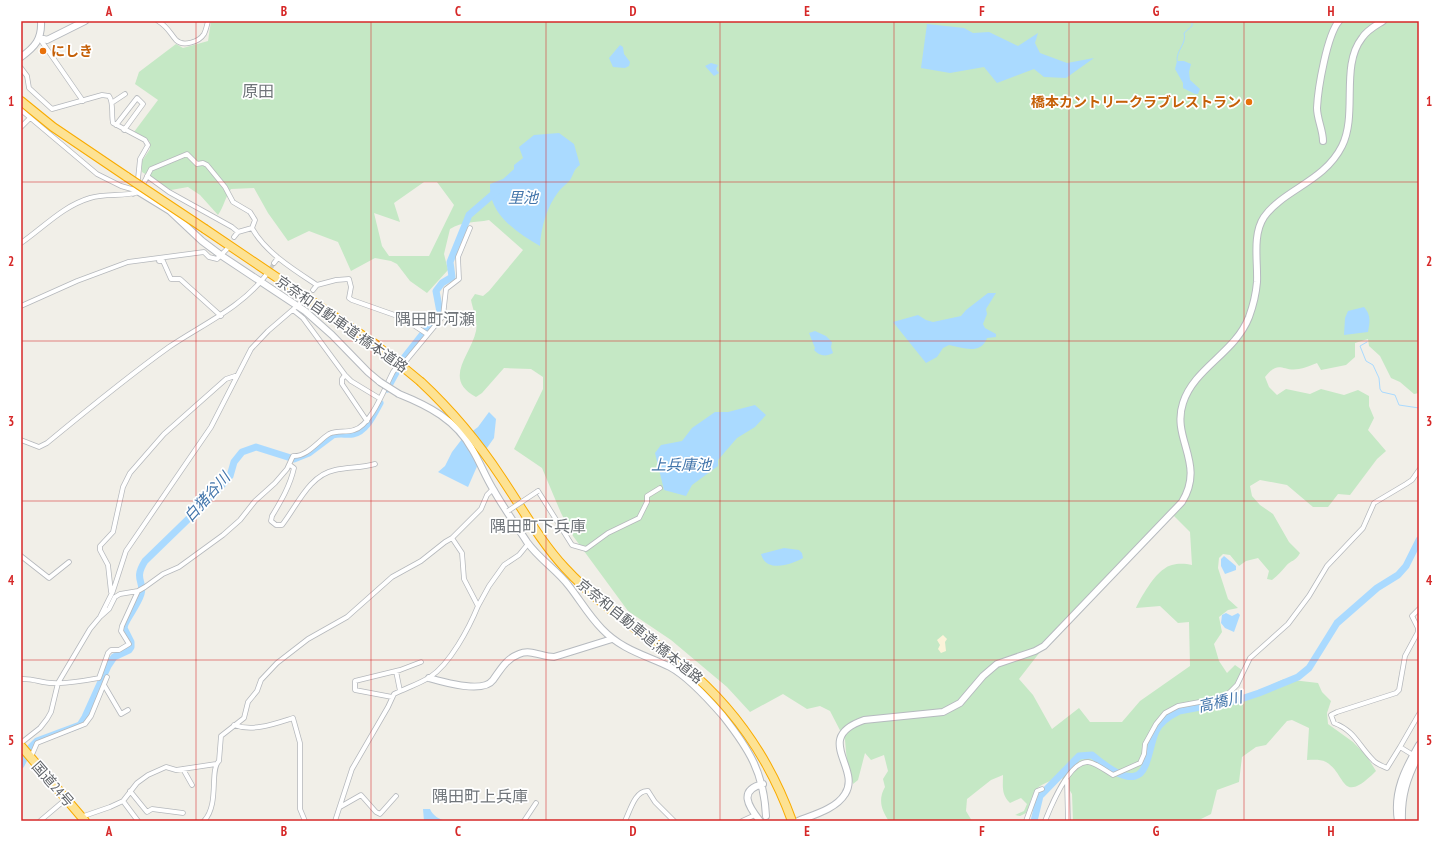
<svg xmlns="http://www.w3.org/2000/svg" width="1440" height="842" font-family="'PT Sans Narrow','Noto Sans JP',sans-serif">
<style>
.green{fill:#c5e8c5;fill-rule:evenodd}
.sand{fill:#fbf3d9}
.water{fill:#aadaff}
.lines{fill:none;stroke-linecap:round;stroke-linejoin:round}
.stream{stroke:#aadaff;stroke-width:1}
.river{stroke:#aadaff;stroke-width:7}
.street-tunnel{stroke:#ccccc8;stroke-width:4;stroke-dasharray:4 2;stroke-linecap:butt}
.street-casing{stroke:#b5b8bc;stroke-width:5.5}
.secondary-casing{stroke:#b6babf;stroke-width:8}
.highway-casing{stroke:#f9ab00;stroke-width:10}
.street{stroke:#fff;stroke-width:4}
.secondary{stroke:#fff;stroke-width:6}
.highway{stroke:#fde293;stroke-width:8}
.street-bridge-casing{stroke:#b5b8bc;stroke-width:5.5;stroke-linecap:butt}
.secondary-bridge-casing{stroke:#b6babf;stroke-width:8;stroke-linecap:butt}
.highway-bridge-casing{stroke:#f9ab00;stroke-width:10;stroke-linecap:butt}
.street-bridge{stroke:#fff;stroke-width:4}
.secondary-bridge{stroke:#fff;stroke-width:6}
.highway-bridge{stroke:#fde293;stroke-width:8}
.grid{fill:none;stroke:#d62828;stroke-width:1;stroke-opacity:0.55}
.food-dot{fill:#e8710a;stroke:#fff;stroke-width:1.5}
.labels{text-anchor:middle;stroke-width:3.5;stroke-linejoin:round;paint-order:stroke}
.food-label{font-size:14px;font-weight:bold;fill:#c56008;stroke:#fff;text-anchor:start}
.street-label{font-size:14px;fill:#5f6368;stroke:#fff}
.water-label{font-size:15px;font-style:italic;fill:#4174aa;stroke:#fff}
.quarter-label{font-size:16px;fill:#70757a;stroke:#fff}
.neatline{fill:none;stroke:#d62828;stroke-width:1.5}
.grid-label{font-size:13px;text-anchor:middle;font-weight:bold;fill:#d62828}
</style>
<rect width="100%" height="100%" fill="#f1efe8"/>
<path class="green" d="M211,21H1419V393L1414,394L1400,382L1391,378L1380,356L1369,346L1368,339L1355,343V357L1346,365L1321,370L1317,363C1311,365 1305,368 1299,369C1282,372 1279,359 1265,377L1269,387L1277,395L1286,389L1310,394L1321,389L1344,395L1358,390L1369,396V406L1374,418L1368,430L1386,451L1377,459L1350,495L1338,494L1328,507H1313L1287,485L1260,480L1250,486L1252,496L1260,505L1273,514L1289,542L1300,553C1295,562 1291,560 1286,566C1282,571 1278,575 1272,580L1267,579L1269,571L1258,558L1246,561L1239,566L1230,555L1223,554L1219,558L1218,568L1228,599L1238,608L1228,610L1219,617L1222,632L1214,644L1219,661L1227,673L1235,665L1242,670L1235,683L1234,698L1258,691L1284,679L1318,683L1322,692L1331,701L1327,713L1328,724L1353,742L1366,755L1376,771C1340,807 1347,774 1326,762C1320,759 1313,760 1307,760L1309,728L1292,720L1287,721L1266,745L1256,747L1242,757L1239,782L1217,790L1211,814L1197,821H1073L1072,794L1062,778C1052,780 1037,784 1033,795C1030,801 1029,807 1026,813L1020,816L1015,815L1024,811L1027,804L1021,798L1010,803C1001,794 1003,786 1003,775L991,780L967,799L966,811L972,821H889C881,810 878,799 885,787L883,779L888,771L884,755L871,760L865,753L858,780L853,784L847,762L845,740L830,711L820,706L807,709L783,694L750,712L727,687L671,640L628,611L573,536L561,513L542,468L514,449L543,389V377L531,369L504,368L482,393L476,397C442,379 471,355 476,331C478,321 473,310 471,300L475,294L483,296L489,291L523,250L489,220C475,223 462,221 450,229L444,254L448,270L427,293L410,281L397,264L391,261L375,258L351,271L338,242L309,231L288,241L268,213L254,188L231,189C225,198 224,206 218,215L200,195L188,187L171,190L142,172V161L150,149V142L146,138L134,132L158,100L135,84L139,72L176,44L183,48L208,41ZM424,182H437L454,205L429,256H389L382,246L374,213L400,222L394,203ZM1173,515L1190,532L1192,565C1183,563 1171,563 1164,569C1154,575 1141,597 1136,608L1160,606L1178,623L1189,622L1190,666L1140,701L1122,722H1090L1079,708L1052,729L1033,695L1019,679L1040,652Z"/>
<path class="sand" d="M943,635L947,639L945,642L946,651L941,653L938,649L940,645L937,640Z"/>
<path class="water" d="M927,24L964,28L973,33L989,32L1018,46L1038,33L1035,43L1040,53L1067,63L1094,58L1066,78L1044,77L1034,69L997,83L984,67L950,73L921,68Z
M620,45L623,47L624,54L630,62L629,66L625,68L613,67L609,58Z
M1177,61H1184L1191,64L1189,72L1190,80L1200,89L1198,94H1195L1183,88V83L1175,69Z
M711,63L718,65L716,69L719,73L714,76L705,66Z
M559,133L574,144L580,165C573,170 574,174 570,180C567,184 562,187 559,191C547,206 541,227 540,246C522,236 499,221 492,200C490,195 490,189 490,184L503,179L514,169V165L523,158L519,147L534,135Z
M988,293H996L986,309L987,314L983,324L985,328L996,334V337L987,338C981,355 963,348 949,345L943,348L937,357L926,363L893,322L918,315L926,320L933,322L961,316L966,310Z
M1364,307C1371,315 1370,321 1368,332L1344,335L1345,318L1348,311Z
M815,331L826,336L832,342L831,347L833,353C826,357 819,356 814,350L815,348L809,333Z
M755,405L766,415L755,427L737,438L718,460V466L692,485L686,496L664,490L655,453L661,445L682,441L692,428L715,412H728Z
M489,412L496,419L494,438L482,455L468,487L438,472L445,466L452,452L462,439L478,427Z
M784,548L799,550L802,553L803,558C791,565 766,573 761,554Z
M1224,556L1236,566V570L1225,574L1221,566V559Z
M1226,613L1232,616L1238,613L1240,615L1234,632L1225,628L1221,623L1222,615Z
M423,809H430C433,816 439,819 446,821H424Z"/>
<g class="lines">
<path class="stream" d="M1177,61C1176,50 1187,44 1184,33L1192,26V23
M1367,342L1360,346L1366,361L1373,365L1379,378L1380,389L1382,392L1395,395L1399,405L1419,408
M1032,811L1036,799L1043,792"/>
<path class="river" d="M387,389L404,358L440,312L436,291L442,283L452,277L450,262L469,215L498,190
M21,765L29,749L37,741L80,725L85,717L108,666L114,657L129,650L131,647V642L124,628L125,624C129,615 138,604 141,594C145,581 133,580 145,561L214,494L230,476L234,462L242,452L256,447L294,459L309,453L333,435C340,433 346,435 353,434C366,432 374,414 380,403
M1034,821L1040,796L1079,756L1092,755C1104,765 1135,791 1145,766C1150,755 1151,742 1156,731C1160,722 1171,715 1179,711L1238,700L1259,693L1298,677L1309,668L1337,623L1377,588L1398,575L1406,566L1419,540"/>
<path class="street-tunnel" d="M268,273L274,263"/>
<g class="street-casing">
<path id="street" d="M158,21C168,27 169,32 176,40C183,47 199,42 204,34C206,30 207,25 208,21
M40,39L83,101
M21,68L27,76L29,88L52,109L102,95L109,96C114,103 111,114 113,123L145,140L148,145L140,159L138,179L133,194
M113,102L125,94
M21,110L97,174L121,186L135,190
M116,125L137,98L143,104L124,130
M21,127L30,118
M147,176L169,192L232,227L238,232
M252,228C265,252 294,270 317,285
M21,243C44,227 63,206 90,198C106,193 123,197 139,192L151,169L187,154L197,164L203,163L207,165L225,187L233,202L250,212L255,220L252,228L238,232L234,237
M159,261H163L171,279H180L221,316
M274,263L278,258
M313,290L317,285L336,280L349,279L351,287L349,298L352,300L403,318L427,334
M21,306L77,281L128,262L204,252L209,257L217,259L228,248
M293,310L303,318L345,375L351,381L379,398
M345,375L342,379V384L367,421
M21,440L39,447L47,443C87,410 127,377 169,347C203,324 241,308 266,275
M290,465L294,468C290,486 281,501 272,516L271,521L276,525H282C297,506 309,475 335,470C349,467 362,468 375,464
M538,491L572,545L586,549L608,533L639,518L647,502V496L660,488
M21,556L49,578L69,562
M111,592L108,565L100,550V546L113,532L123,487L130,473L164,434L226,379L235,376
M478,606L489,586L504,565L519,555L528,544
M100,617L109,609L115,597L120,594L138,591L145,587L163,574L179,567L223,535L240,520L255,501L275,483L287,469L293,456C307,457 318,441 329,434C338,430 345,433 354,430C371,426 385,387 393,372L396,368H400L443,316L446,289L459,279L458,257L470,228
M396,671L400,691
M21,679C33,678 41,683 52,683C68,684 83,681 99,678L108,653L111,650H119L129,644L121,631L122,626L138,591
M104,685L121,714L128,710
M392,697L355,690V681L400,670L421,662
M234,725C253,732 274,724 293,718L300,743V809L305,821
M21,743L40,728L47,719L51,712L58,683L90,629L100,617L113,591L126,551L211,427L251,349L268,331L304,300
M1400,747L1419,714
M1413,755L1400,747L1387,768C1383,766 1376,764 1373,760C1358,745 1355,731 1334,723L1331,715L1337,712L1396,693L1399,690L1405,656L1418,632V628L1412,616L1419,609
M31,757L37,743L85,724L91,716L107,677
M183,769L192,785
M1067,780L1068,821
M130,791L147,812L152,809L183,813
M123,801L138,821
M340,807L361,795L376,812L380,814L396,796
M81,817L110,807L123,801L137,783L148,775L166,767L176,770L216,764
M40,821L66,799
M204,821C220,804 209,770 219,761L221,736L244,718L248,702L257,691L261,680L277,663L308,639L347,617L392,577L421,561L445,542L452,538L481,509L487,495L493,489
M335,821L352,769L388,707L394,694C406,688 419,684 430,677C450,664 469,628 478,606L464,579L462,553L452,538
M524,821L536,803
M625,821C630,811 635,790 648,791L655,802L674,821
M742,821L755,815
M1026,821L1037,791L1042,789
M1045,821C1051,806 1069,761 1088,762C1096,763 1106,771 1113,775L1140,763L1144,754L1145,744L1156,724L1165,713L1178,706L1221,698L1230,692L1237,685L1250,658L1288,624L1309,596L1327,566L1363,528L1374,503L1406,484L1412,480L1419,470"/>
</g>
<g class="secondary-casing">
<path id="secondary" d="M40,38L47,40L85,21
M21,57C35,47 42,39 41,21
M1323,141C1323,130 1317,119 1317,108C1318,88 1327,35 1339,21
M139,192L170,211L202,241L222,256L305,311L332,335L368,372L380,382
M399,394C429,406 456,420 472,449C480,462 485,476 493,489C503,507 516,525 527,542C539,559 557,570 569,586C580,600 589,616 602,629C622,650 645,655 670,667C687,676 710,701 723,716C749,749 764,773 766,816
M429,678C443,682 483,694 493,680C501,669 506,659 519,654C531,649 542,657 554,657L612,639
M760,821C748,806 738,790 763,784
M798,821C813,815 836,809 845,794C862,768 812,738 864,720L943,712L960,703L983,676L997,664L1035,651L1044,646L1182,502C1206,463 1171,439 1183,403C1194,368 1235,353 1249,317C1253,306 1256,294 1257,282C1258,262 1252,235 1264,217C1284,189 1324,182 1342,146C1358,114 1340,66 1362,38C1367,30 1375,26 1383,21
M1398,821C1393,792 1405,769 1419,745
M1402,821C1401,796 1407,777 1419,755"/>
</g>
<g class="highway-casing">
<path id="highway" d="M21,101L53,127L127,177
M205,229L375,344
M421,382C452,411 478,442 501,477C522,508 540,541 565,568C601,607 644,633 684,666C735,708 770,760 792,821
M21,746L85,821"/>
</g>
<use href="#street" class="street"/>
<use href="#secondary" class="secondary"/>
<use href="#highway" class="highway"/>
<g class="street-bridge-casing">
<path id="street-bridge" d="M508,511L538,491"/>
</g>
<g class="secondary-bridge-casing">
<path id="secondary-bridge" d="M380,382L399,394"/>
</g>
<g class="highway-bridge-casing">
<path id="highway-bridge" d="M127,177L205,229
M375,344L421,382"/>
</g>
<use href="#street-bridge" class="street-bridge"/>
<use href="#secondary-bridge" class="secondary-bridge"/>
<use href="#highway-bridge" class="highway-bridge"/>
</g>
<path class="grid" d="M196,21V821M371,21V821M546,21V821M720,21V821M894,21V821M1069,21V821M1244,21V821M21,182H1419M21,341H1419M21,501H1419M21,660H1419"/>
<g class="food-dot">
<circle cx="43" cy="51" r="4"/>
<circle cx="1249" cy="102" r="4"/>
</g>
<g class="labels">
<g class="food-label">
<text x="51" y="56">にしき</text>
<text x="1241" y="107" text-anchor="end">橋本カントリークラブレストラン</text>
</g>
<g class="street-label">
<text transform="translate(342 324) rotate(35)" y="5">京奈和自動車道;橋本道路</text>
<text transform="translate(640 631) rotate(39)" y="5">京奈和自動車道;橋本道路</text>
<text transform="translate(53 784) rotate(49)" y="5">国道24号</text>
</g>
<g class="water-label">
<text x="523" y="203">里池</text>
<text x="681" y="470">上兵庫池</text>
<text transform="translate(207 497) rotate(-48)" y="5">白猪谷川</text>
<text transform="translate(1220 702) rotate(-13)" y="5">高橋川</text>
</g>
<g class="quarter-label">
<text x="258" y="97">原田</text>
<text x="435" y="325">隅田町河瀬</text>
<text x="538" y="532">隅田町下兵庫</text>
<text x="480" y="802">隅田町上兵庫</text>
</g>
</g>
<rect width="1440" height="842" fill="none" stroke="#ffffff" stroke-width="44"/>
<rect x="22" y="22" width="1396" height="798" class="neatline"/>
<g class="grid-label">
<text x="109" y="16">A</text>
<text x="284" y="16">B</text>
<text x="458" y="16">C</text>
<text x="633" y="16">D</text>
<text x="807" y="16">E</text>
<text x="982" y="16">F</text>
<text x="1156" y="16">G</text>
<text x="1331" y="16">H</text>
<text x="11" y="106">1</text>
<text x="1429" y="106">1</text>
<text x="11" y="266">2</text>
<text x="1429" y="266">2</text>
<text x="11" y="426">3</text>
<text x="1429" y="426">3</text>
<text x="11" y="585">4</text>
<text x="1429" y="585">4</text>
<text x="11" y="745">5</text>
<text x="1429" y="745">5</text>
<text x="109" y="836">A</text>
<text x="284" y="836">B</text>
<text x="458" y="836">C</text>
<text x="633" y="836">D</text>
<text x="807" y="836">E</text>
<text x="982" y="836">F</text>
<text x="1156" y="836">G</text>
<text x="1331" y="836">H</text>
</g>
</svg>
